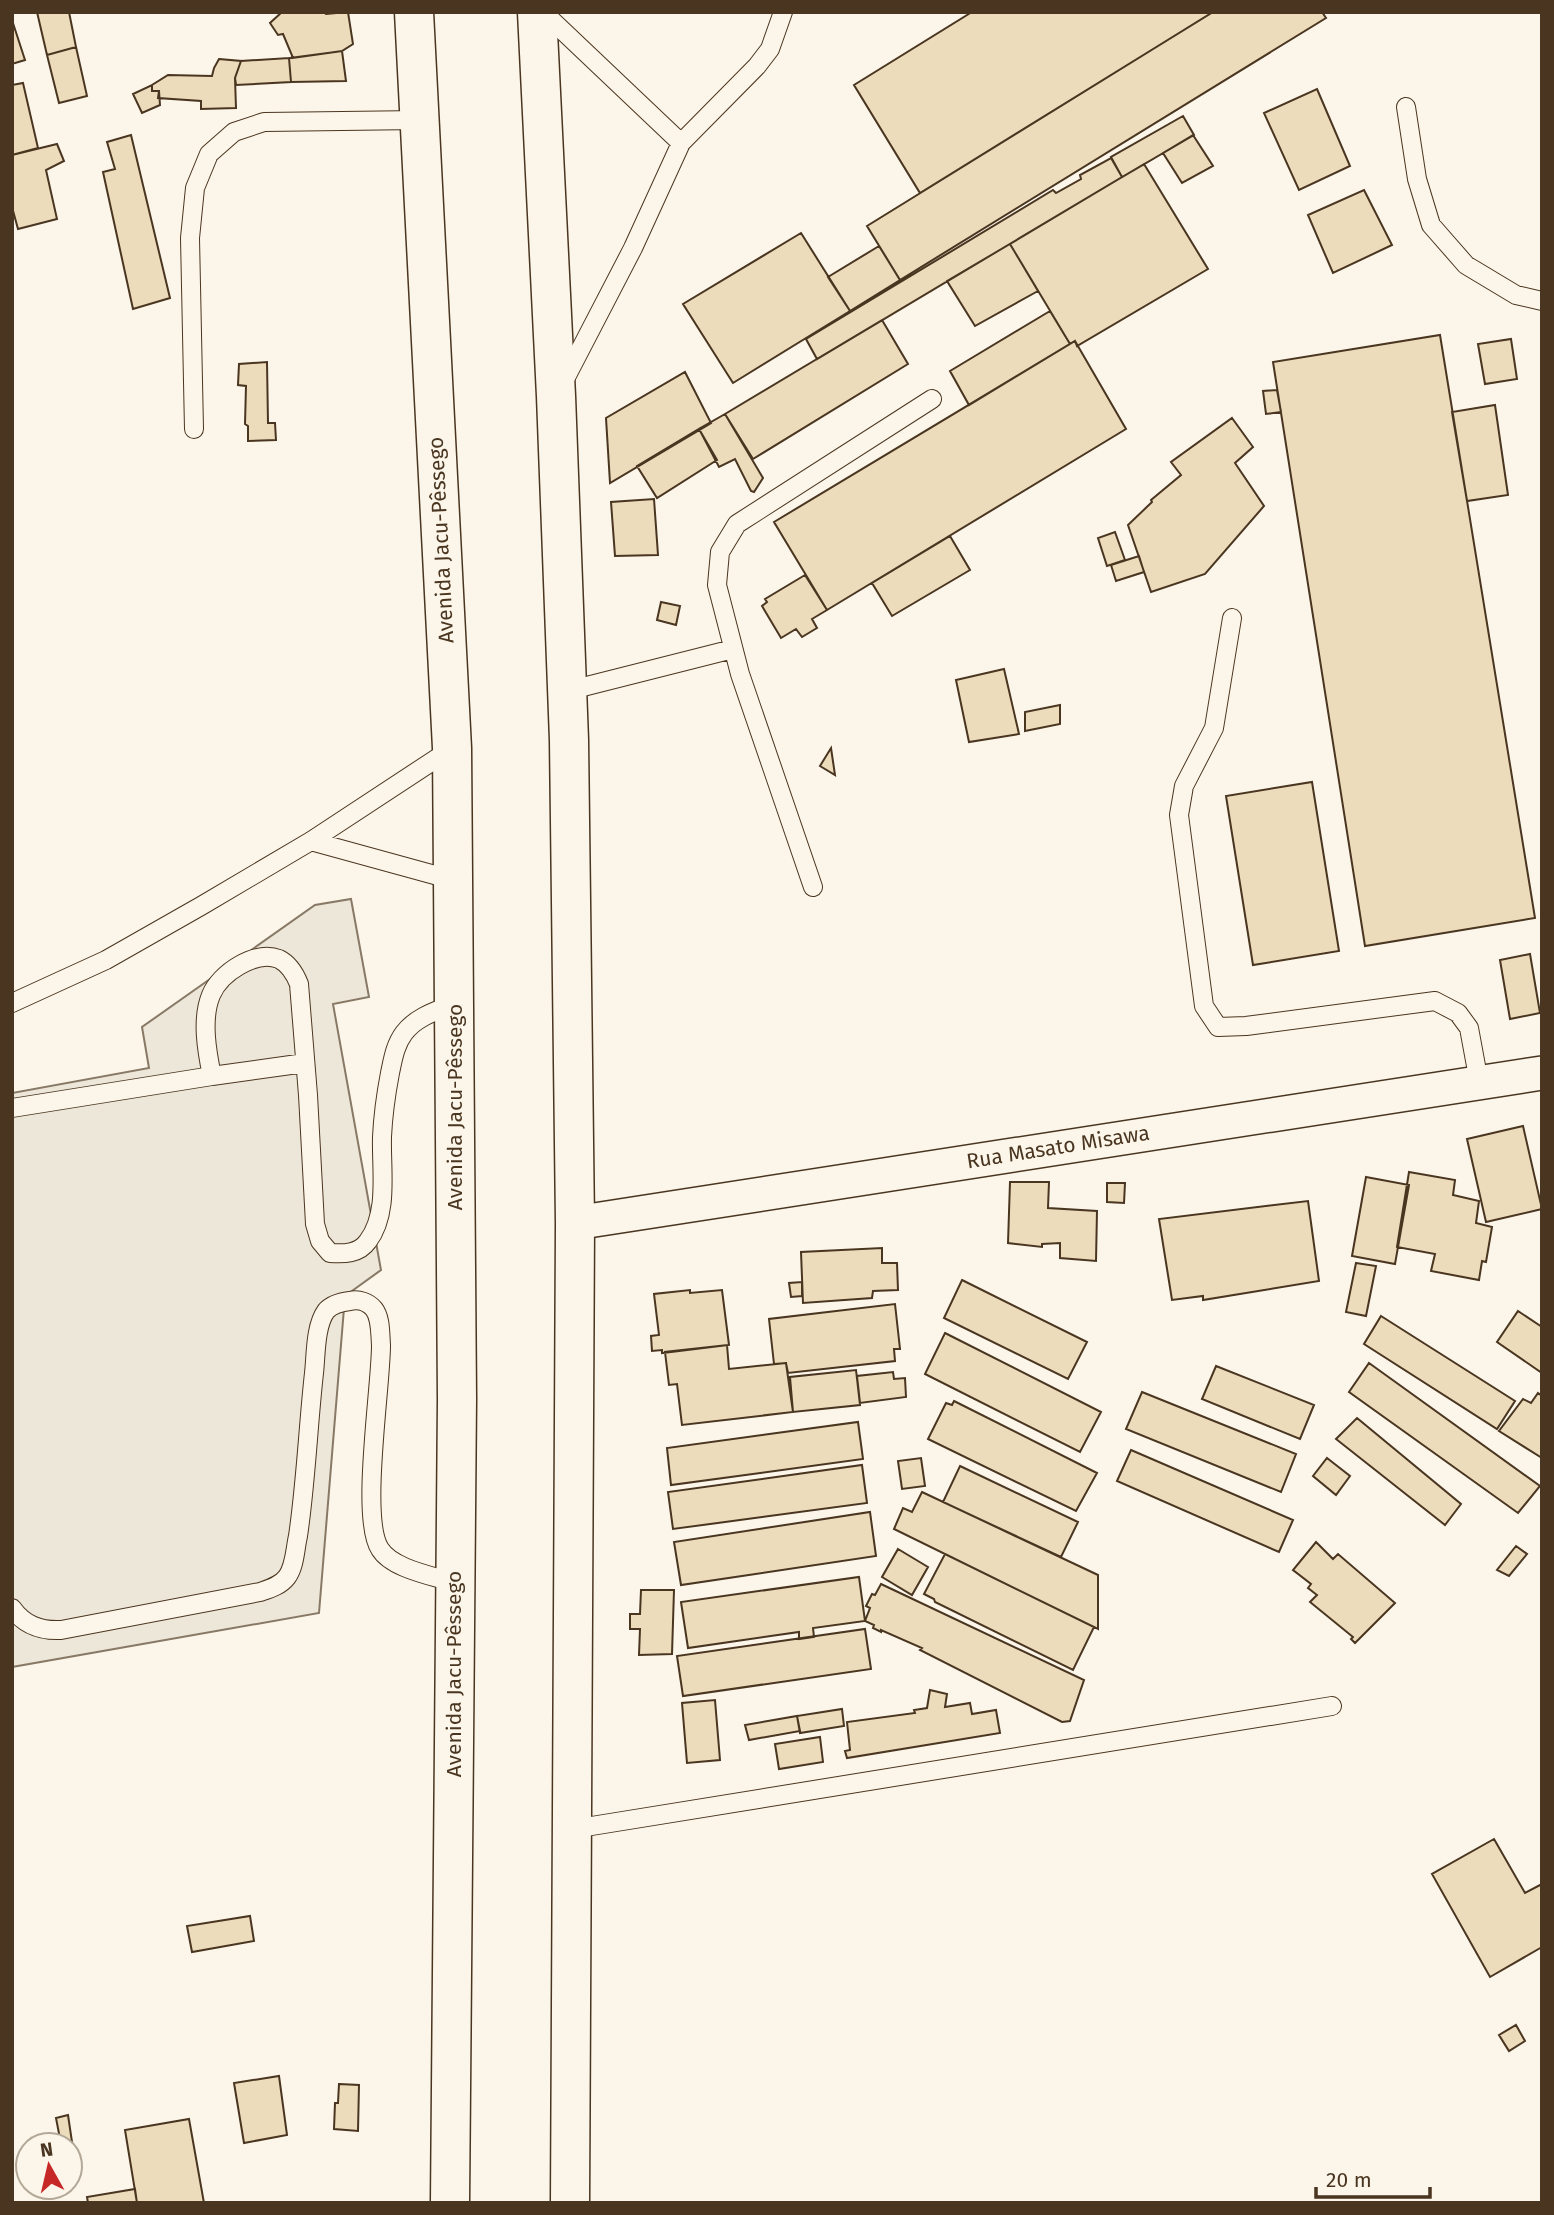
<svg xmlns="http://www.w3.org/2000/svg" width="1554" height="2215" font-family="'Fira Sans',sans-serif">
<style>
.parking{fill:#ede7d9;stroke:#887966;stroke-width:2}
.building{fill:#ecdcbc;stroke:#4a3520;stroke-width:2}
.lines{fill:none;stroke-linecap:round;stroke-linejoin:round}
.lane-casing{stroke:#4a3520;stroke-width:20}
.street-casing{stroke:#4a3520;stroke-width:36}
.highway-casing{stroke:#4a3520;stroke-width:41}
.lane{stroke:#fbf6e9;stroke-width:18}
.street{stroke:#fbf6e9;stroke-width:33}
.highway{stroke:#fbf6e9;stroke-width:38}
.labels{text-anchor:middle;stroke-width:5;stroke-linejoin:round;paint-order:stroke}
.street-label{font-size:21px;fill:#4a3520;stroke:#fbf6e9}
</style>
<rect width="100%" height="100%" fill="#fbf6e9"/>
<path class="parking" d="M351,899L369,997L333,1004L381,1270L345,1296L319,1613L12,1667V1093L149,1068L142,1027L315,905Z"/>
<path class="building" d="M37,12H69L76,47L47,55Z
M282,12H324L326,14L348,12L353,44L342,51L293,58L283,34L278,35L270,23Z
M972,12H1213L920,193L854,85Z
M1213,12H1322L1326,18L900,280L867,226Z
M12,20L25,60L12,64Z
M76,47L87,96L59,103L47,55Z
M342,51L346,81L291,82L289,58Z
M289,58L291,82L236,85L235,78L241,61Z
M219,59L241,61L235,78L236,108L201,109V101L158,98L159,91H152V85L168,75L212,76L214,68Z
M23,83L38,148L12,155V85Z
M152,85V91H159L160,105L142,113L133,94Z
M1317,89L1350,166L1299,190L1264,113Z
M1183,116L1194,135L1122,177L1111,157Z
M131,135L170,298L133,309L103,172L115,169L107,142Z
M1193,135L1213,166L1182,183L1163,153Z
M57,144L64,161L46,170L57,219L18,229L12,207V155Z
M1111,158L1122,177L817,359L806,339L1053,190L1056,193L1081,179L1080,175Z
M1144,164L1208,269L1077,346L1075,341L1070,344L1010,244Z
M1364,190L1392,245L1333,273L1308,215Z
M801,233L850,311L733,383L683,304Z
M1010,244L1038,291L975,326L947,281Z
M879,246L900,280L850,311L828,277Z
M1050,311L1070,344L969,405L950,371Z
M882,320L908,364L753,459L725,414Z
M1440,335L1535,918L1365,946L1273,362Z
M1511,339L1517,379L1485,384L1478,344Z
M1075,341L1126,429L827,610L774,522Z
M267,362L268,423H275L276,440L248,441V426L245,424L246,386L238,385L239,364Z
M685,372L711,423L610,483L606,418Z
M1277,390L1281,412L1266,414L1263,391Z
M1495,405L1508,495L1467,501L1452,412Z
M725,414L763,478L754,492L751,491L735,459L719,467L699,429Z
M1232,418L1253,447L1235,463L1264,506L1205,574L1151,592L1128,525L1152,502L1151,500L1181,475L1171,462Z
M699,429L717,460L657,498L637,466Z
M654,499L658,555L615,556L611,502Z
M1115,532L1125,560L1107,566L1098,538Z
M950,536L970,570L892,616L872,583Z
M1139,556L1144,572L1116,581L1111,565Z
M805,575L827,610L812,619L817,628L802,637L796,629L781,638L762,606L767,602L765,599Z
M661,602L680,606L676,625L657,620Z
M1004,669L1019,734L969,742L956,680Z
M1060,705V724L1025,731V712Z
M831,748L835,775L820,766Z
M1312,782L1339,951L1253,965L1226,796Z
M1530,954L1540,1013L1510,1019L1500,960Z
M1523,1126L1542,1209L1486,1222L1467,1139Z
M1409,1172L1455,1180L1453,1195L1479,1201L1476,1223L1492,1227L1486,1262L1482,1261L1479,1280L1431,1271L1435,1254L1397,1247Z
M1366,1177L1409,1185L1395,1264L1352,1256Z
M1010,1182H1049L1048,1208L1097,1211L1096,1261L1060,1258V1243L1042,1244V1247L1008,1243Z
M1107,1183H1125L1124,1203L1107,1202Z
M1308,1201L1319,1281L1203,1300V1296L1172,1300L1159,1219Z
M882,1248V1263H897L898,1290L873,1291L872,1298L803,1303L801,1252Z
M1356,1263L1376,1266L1366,1316L1346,1312Z
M962,1280L1087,1342L1068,1379L944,1318Z
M802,1282V1296L791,1297L789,1283Z
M690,1290V1293L722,1290L729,1345L662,1353V1350L652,1351L651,1336L659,1335L654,1294Z
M895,1304L900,1349H894L895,1361L788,1373L786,1363L774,1364L769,1319Z
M1518,1311L1542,1327V1373L1497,1342Z
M1381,1316L1515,1401L1497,1429L1364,1344Z
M945,1333L1101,1412L1080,1452L925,1374Z
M727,1345L729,1369L786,1363L793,1412L682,1425L677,1384L669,1385L665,1352Z
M1369,1363L1540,1486L1518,1513L1349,1392Z
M1216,1366L1314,1405L1300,1439L1202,1399Z
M856,1370L860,1405L793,1412L790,1377Z
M893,1372L894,1379L905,1378L906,1397L860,1403L857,1376Z
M1142,1392L1296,1454L1281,1492L1126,1429Z
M1538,1393L1542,1396V1458L1499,1431L1523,1399L1531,1403Z
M954,1401L1097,1473L1076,1511L928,1439L946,1403L952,1405Z
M1357,1418L1461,1504L1445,1525L1336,1439Z
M858,1422L863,1459L671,1485L667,1448Z
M1131,1450L1293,1520L1279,1552L1117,1481Z
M921,1458L925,1486L902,1489L898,1461Z
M1327,1458L1350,1476L1336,1495L1313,1476Z
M862,1465L867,1503L673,1529L668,1492Z
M960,1466L1078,1522L1061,1557L943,1502Z
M922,1492L1098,1575V1629L894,1529L903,1508L912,1512Z
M870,1512L876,1556L681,1585L674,1542Z
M1316,1542L1333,1559L1338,1554L1395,1603L1355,1643L1351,1639L1353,1637L1310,1602L1317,1595L1308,1588L1311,1584L1293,1570Z
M1516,1546L1527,1554L1509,1576L1497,1570Z
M898,1549L928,1567L912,1595L882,1577Z
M945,1554L1094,1627L1073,1670L935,1602L934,1599L924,1594Z
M859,1577L865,1621L813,1628L814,1637L799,1639V1632L688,1648L681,1602Z
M881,1584L1084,1680L1070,1721L1062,1722L920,1650L922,1648L881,1630V1632L873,1628L874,1625L865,1621L870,1608L866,1606L872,1594L875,1595Z
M641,1590H674L672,1654L639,1655L640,1629H630V1614H640Z
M865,1629L871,1669L683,1696L677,1656Z
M930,1690L947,1694L945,1707L970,1703L972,1714L996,1710L1000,1733L847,1758L845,1751L850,1750L847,1722L915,1713L914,1710L927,1708Z
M715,1700L720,1760L687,1763L682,1703Z
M842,1709L844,1726L800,1733L797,1716Z
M797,1716L800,1731L749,1740L745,1725Z
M820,1737L823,1762L779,1769L775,1744Z
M1494,1839L1525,1893L1542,1884V1947L1490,1977L1432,1874Z
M250,1916L254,1941L192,1952L187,1926Z
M1516,2025L1525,2041L1509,2051L1499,2035Z
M279,2076L287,2135L244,2143L234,2083Z
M339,2084L359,2085L358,2131L334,2129L335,2103H338Z
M68,2115L72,2142L61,2144L56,2118Z
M189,2119L204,2203H137L125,2130Z
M135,2189L137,2203H88L87,2197Z"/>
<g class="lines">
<g class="lane-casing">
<path id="lane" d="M543,12L681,143
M1406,107L1417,179L1431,225L1466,265L1516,295L1542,301
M564,381L633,248L681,143L757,66L770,49L783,12
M194,429L190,238L195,188L209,154L234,132L264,122L420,120
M1232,618L1214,728L1184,786L1179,815L1204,1006L1218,1027L1246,1026L1435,1001L1458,1013L1469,1028L1479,1082
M567,691L733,649
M311,841L453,880
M813,887L740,674L717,585L720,552L737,524L932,399
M12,1003L106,960L201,906L311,841L451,749
M212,1076L305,1063
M12,1108L212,1076C207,1052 201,1019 211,995C220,973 255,950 279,959C289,964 295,974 299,984L308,1095L315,1224L320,1241L330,1253C344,1254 359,1254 368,1241C389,1213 381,1170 382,1137C383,1115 386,1094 390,1073C393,1059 395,1045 404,1033C416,1017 436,1011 454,1004
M12,1608C24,1625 40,1631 61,1630L260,1592C269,1589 280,1586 287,1577C295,1566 295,1549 298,1536C306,1482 308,1427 314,1373C316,1356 315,1326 326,1311C331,1305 342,1302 350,1301C359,1299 368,1302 374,1309C381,1318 380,1333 381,1345C381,1388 360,1519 380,1549C392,1569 434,1576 455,1583
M573,1829L1332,1706"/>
</g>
<g class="street-casing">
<path id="street" d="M575,1223L1542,1073"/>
</g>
<g class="highway-casing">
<path id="highway" d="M414,12L452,748L457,1399L450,2203
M537,12L556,396L569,740L575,1223L570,2203"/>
</g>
<use href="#lane" class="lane"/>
<use href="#street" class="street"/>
<use href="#highway" class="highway"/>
</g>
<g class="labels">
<g class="street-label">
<text transform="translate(441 540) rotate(-93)" y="7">Avenida Jacu-Pêssego</text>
<text transform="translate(455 1107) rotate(-90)" y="7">Avenida Jacu-Pêssego</text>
<text transform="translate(1058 1147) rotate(-9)" y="7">Rua Masato Misawa</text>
<text transform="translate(454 1674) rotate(-90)" y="7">Avenida Jacu-Pêssego</text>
</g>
</g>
<rect width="1554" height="2215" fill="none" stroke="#4a3520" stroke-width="28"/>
<g transform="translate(49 2166) rotate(352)"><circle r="33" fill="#fbf6e9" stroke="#b4a999" stroke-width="2"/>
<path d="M0-5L12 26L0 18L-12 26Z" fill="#c62828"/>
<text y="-10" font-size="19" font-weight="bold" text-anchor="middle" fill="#4a3520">N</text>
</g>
<path d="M1316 2187v10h114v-10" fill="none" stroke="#4a3520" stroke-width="3.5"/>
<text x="1326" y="2187" font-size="21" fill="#4a3520" stroke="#fbf6e9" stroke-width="5" paint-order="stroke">20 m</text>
</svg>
